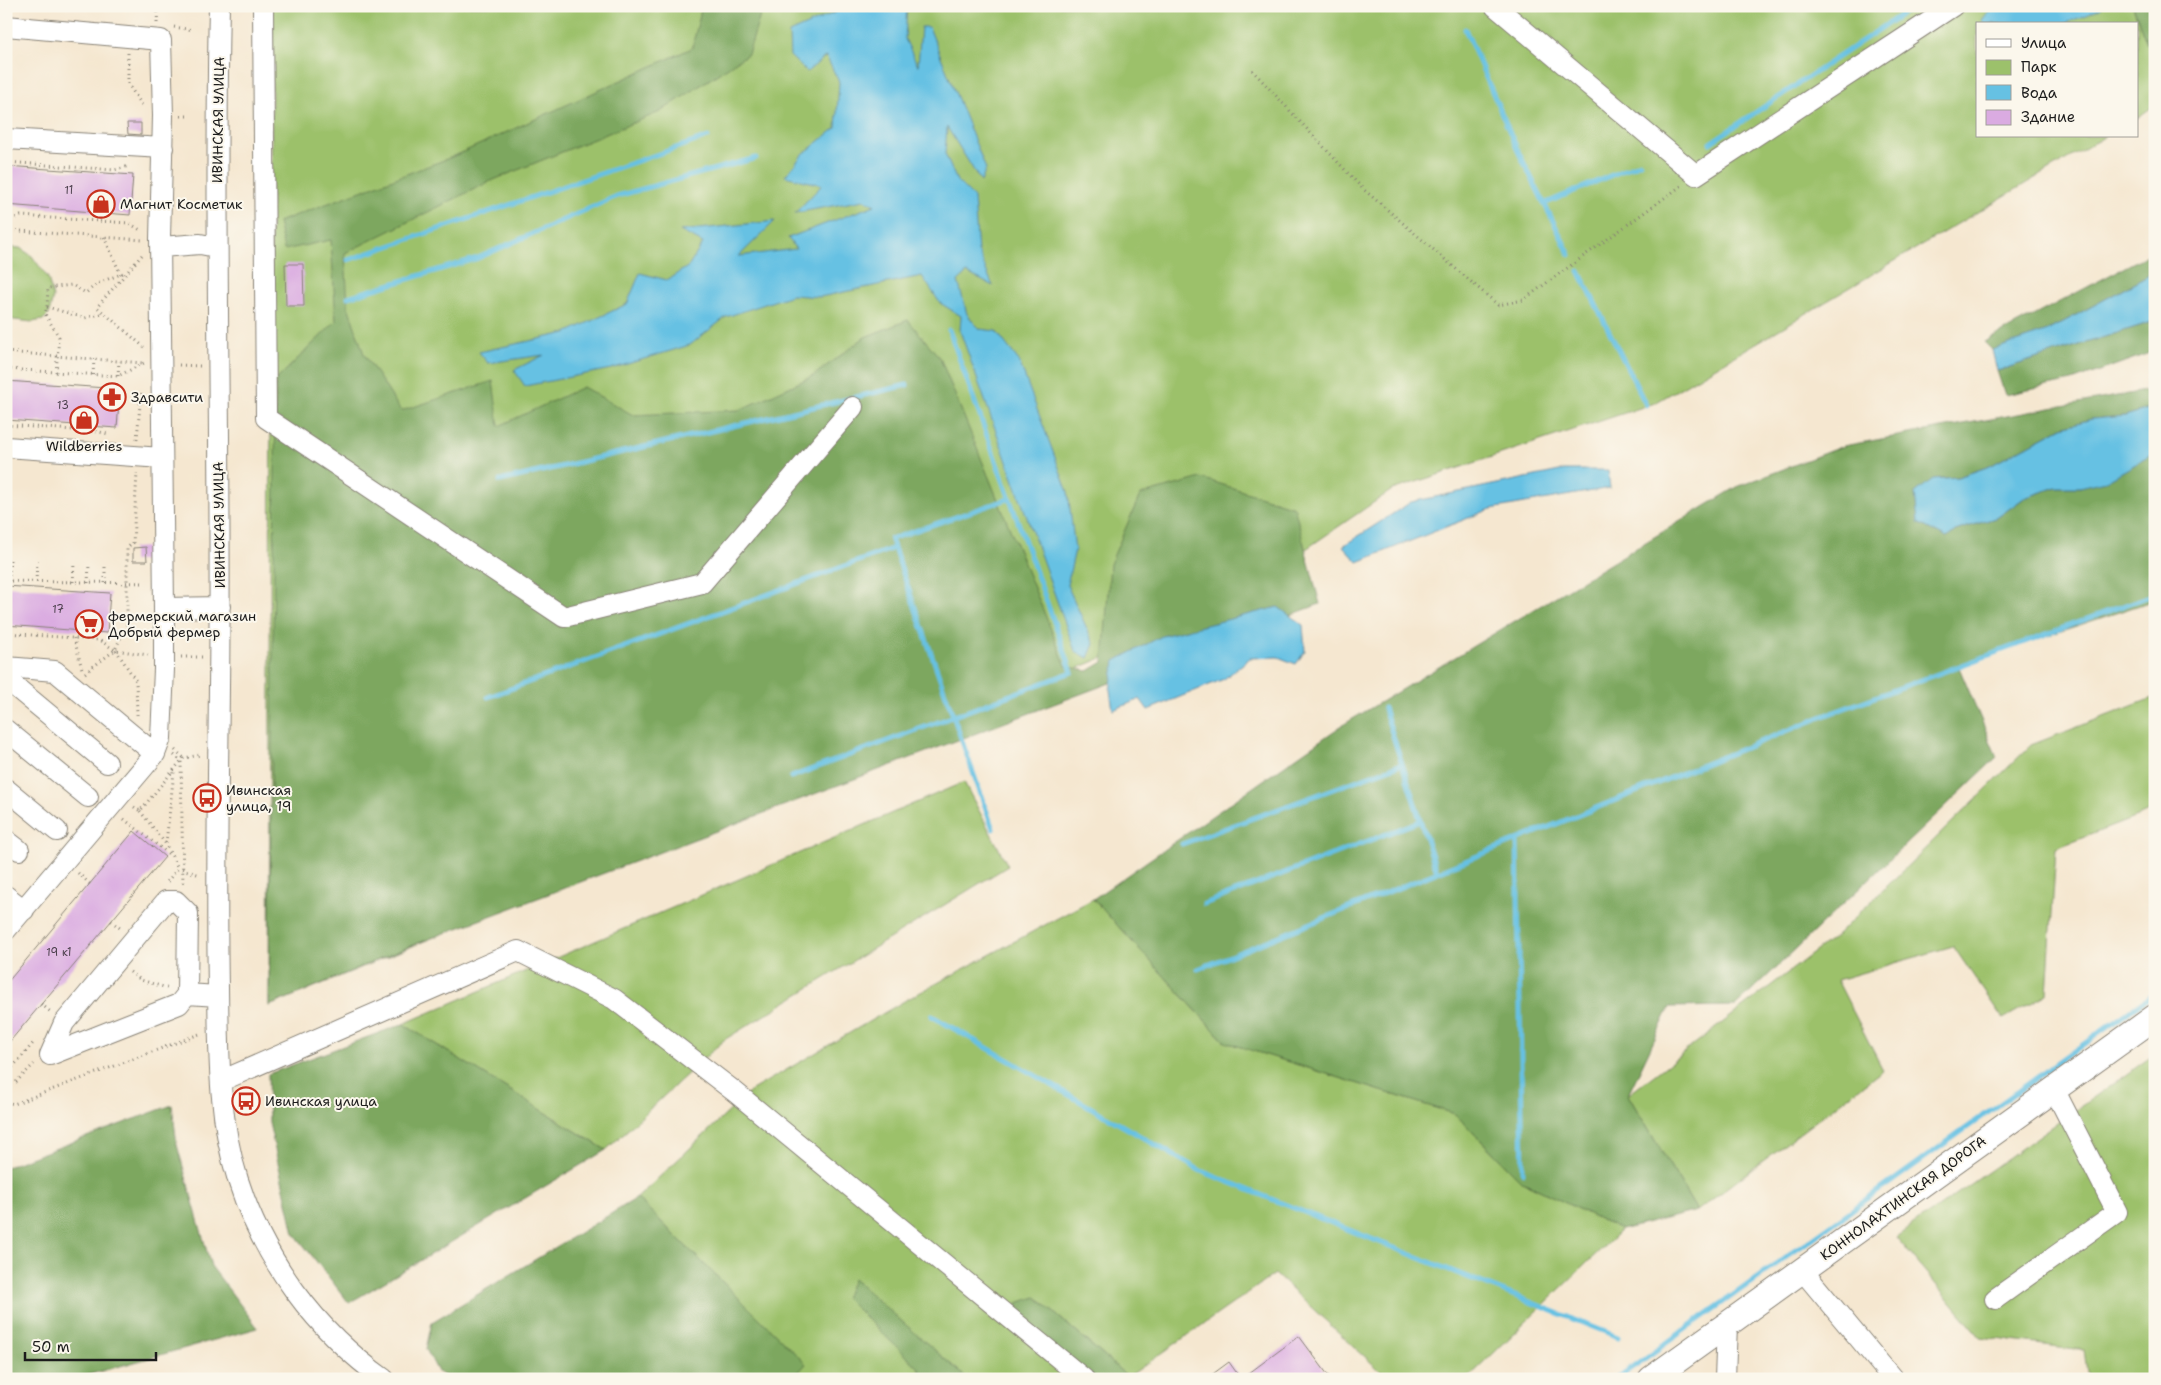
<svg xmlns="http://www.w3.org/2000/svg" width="2161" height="1385" font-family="'Shantell Sans',sans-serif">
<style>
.green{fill:#9cc16b;stroke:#5c6e44}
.forest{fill:#7da75f;stroke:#4c623e}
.water{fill:#66c1e3;stroke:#416e80}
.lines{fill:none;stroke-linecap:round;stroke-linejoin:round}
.stream{stroke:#66c1e3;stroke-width:5}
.building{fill:#daabe1}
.minor-casing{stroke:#888276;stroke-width:22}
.major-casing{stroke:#888276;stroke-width:27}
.path{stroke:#888276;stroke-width:3;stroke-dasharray:1 4;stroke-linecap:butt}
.minor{stroke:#fff;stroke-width:20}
.major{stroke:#fff;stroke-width:25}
.labels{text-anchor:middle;stroke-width:4;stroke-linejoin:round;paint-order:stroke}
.number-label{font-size:11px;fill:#4c404d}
.street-label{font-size:14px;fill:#1c1c1c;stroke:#fbf7ec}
.poi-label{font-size:14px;fill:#1c1c1c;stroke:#fbf7ec;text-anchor:start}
</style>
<rect width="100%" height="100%" fill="#fbf7ec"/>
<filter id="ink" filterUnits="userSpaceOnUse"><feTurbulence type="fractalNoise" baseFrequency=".02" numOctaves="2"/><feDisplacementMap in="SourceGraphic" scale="10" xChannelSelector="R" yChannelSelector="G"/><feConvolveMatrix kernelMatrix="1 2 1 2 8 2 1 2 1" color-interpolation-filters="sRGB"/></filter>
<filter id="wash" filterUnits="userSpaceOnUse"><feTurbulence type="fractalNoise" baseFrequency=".0096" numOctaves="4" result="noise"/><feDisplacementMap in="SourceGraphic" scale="20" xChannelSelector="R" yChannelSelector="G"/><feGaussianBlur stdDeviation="1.12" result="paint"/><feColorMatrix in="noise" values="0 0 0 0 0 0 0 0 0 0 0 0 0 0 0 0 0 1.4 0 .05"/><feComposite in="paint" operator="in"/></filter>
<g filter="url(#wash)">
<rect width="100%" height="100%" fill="#f5e7d0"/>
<path class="green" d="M272,6H2133L2147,44L2155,36V105L2137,118V24H1977V136H2106L1655,403L1392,490L1217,610L269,1006Z
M6,247L20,248L32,256L48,278L53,297L49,314L43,320L32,322L6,319Z
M2155,697V810L2056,848L2047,994L2003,1019L1953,946L1837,980L1883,1070L1697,1211L1628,1095L1837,935L2031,745Z
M964,782L1008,866L724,1040L606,1150L403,1024Z
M1093,899L1225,1042L1455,1114L1521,1181L1621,1230L1467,1379H1389L1275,1274L1128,1377L1036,1297L1072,1379H968L853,1280L918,1367L924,1379H792L805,1364L637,1198L752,1090L906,1000Z
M2155,1054V1379H2088L2084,1350L1980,1337L1896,1237Z"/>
<path class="forest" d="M702,6H763L748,54L660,112L491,181L345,253L348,306L364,354L401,411L493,381L499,426L583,387L633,415L739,410L813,376L865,337L908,320L940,358L1066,666L1088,671L1103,662L1110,564L1140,495L1201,478L1294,507L1320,604L413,945L269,1006L276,380L336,321L331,240L284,250L278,222L452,157L692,48Z
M2133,6H2155V36L2147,44Z
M2155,251V272L2045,332L1992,350L1984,342Z
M2155,321V351L2072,381L2005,395L1997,371Z
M2155,389V407L2125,416L2092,419L2062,427L1990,466L1958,477L1933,479L1947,538L1955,531L1998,517L2024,498L2056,487H2080L2155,453V600L1958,665L1997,757L1736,1006L1670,1007L1628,1095L1697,1211L1621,1230L1521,1181L1455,1114L1225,1042L1093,899L1341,726L1737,487L1843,446Z
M403,1024L606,1150L349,1303L294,1233L269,1123L268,1074Z
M172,1105L177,1145L211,1266L258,1328L73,1379H6V1167Z
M637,1198L806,1364L792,1379H451L438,1372L426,1349L432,1322Z
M853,1279L968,1379H924L918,1367L845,1298Z
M1036,1297L1128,1377L1125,1379H1072L1019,1333L1017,1303Z"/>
<path class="water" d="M849,6H863L868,11L871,6H907L905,39L918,66L921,27H929L986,169L981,182L947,127L945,154L957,181L974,198L978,251L993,286L967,273L958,281L967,314L979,329L996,331L1019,361L1068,492L1075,550L1067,585L1094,644L1088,658L1075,651L960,331L961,316L940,303L922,276L820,297L792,295L726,317L690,345L611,369L525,386L514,370L544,355L488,363L479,352L566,333L627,304L640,273L667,280L689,266L703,243L680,231L775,221L739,256L796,249L788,238L875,205L864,200L795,213L822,185L785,176L803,154L836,128L839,82L826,56L807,72L790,56L789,33Z
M1993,6H2101L2100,9L2064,24H1985L1982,20Z
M2155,272V321L1997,371L1992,350L2045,332Z
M2155,407V453L2106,481L2080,487H2056L2024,498L1998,517L1955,531L1947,538L1918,523L1915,493L1933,479L1958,477L1990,466L2062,427L2092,419L2125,416Z
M1564,470H1608L1610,488L1491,509L1358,562L1343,546L1411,502Z
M1278,607L1303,625L1305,651L1296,664L1278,657L1250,658L1224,679L1148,710L1140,699L1113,710L1110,690L1115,661L1162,636Z"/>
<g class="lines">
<path class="stream" d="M1465,29L1518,151L1570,255
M1710,143L1914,6
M1544,204L1640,163
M348,260L708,137
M1579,271L1646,405
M348,297L478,258L617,196L756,158
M500,481L907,385
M488,697L894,548
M1384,708L1437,872
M791,777L1072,672L949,330
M993,829L891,539L1008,499
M1517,840L1523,1173
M1182,844L1402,764
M1204,904L1420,821
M1198,969L1826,715L2155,594
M932,1016L1201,1171L1618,1337
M1616,1379L2155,993"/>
</g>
<g id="blocks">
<path class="building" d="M127,123H141V135L128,134Z
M6,166L133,175L130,215L6,205Z
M285,264H303L304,306H286Z
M6,381L120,389L117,428L6,420Z
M146,547L147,561H133V548Z
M6,586L110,593L107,633L6,625Z
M134,831L165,857L6,1046V984Z
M1299,1336L1331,1379H1241Z
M1229,1362L1241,1379H1206Z"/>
</g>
</g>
<g filter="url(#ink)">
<use href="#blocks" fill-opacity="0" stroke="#888276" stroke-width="1"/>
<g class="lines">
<g class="minor-casing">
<path id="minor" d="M219,6C214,233 222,460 219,687C218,788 216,888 218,988C219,1052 218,1118 238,1180C263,1259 316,1331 384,1379
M263,6L266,418L564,617L702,583L853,407
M1495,6L1696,175L1953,6
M6,26L161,40L163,116L160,239L164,608V669L161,738L155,754L6,930
M6,139L163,148
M161,247L200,244L216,247
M6,447L162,458
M164,608L220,607
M6,667L55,671L155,754
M6,679L107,763
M6,730L88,797
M6,789L57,831
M6,840L19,850
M6,896L24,910
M50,1055L64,1023L166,901H176L188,913L187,994
M50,1055L179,1004L187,994L218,996
M221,1081L518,951L614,999L735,1092L1084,1379
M1802,1270L1893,1379
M1995,1299L2117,1212L2054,1089
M1725,1379L1727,1324"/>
</g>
<g class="major-casing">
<path id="major" d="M1651,1379L2155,1017"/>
</g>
<path class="path" d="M157,23L158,6
M174,27L193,30
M128,53V84L144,108
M1252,70L1362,188L1498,305L1523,300L1681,186
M181,116H191
M6,162L114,170L130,166
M6,221L21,216L129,223L142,231
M6,230L143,240
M104,237L121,275
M142,255L97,307L144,347
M47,307L85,318L104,313
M6,352L143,363
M179,365L200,366
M6,369L118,376L144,363
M56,372L59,337L45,314L47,307L48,288L72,285L86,293L98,283L126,272
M93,375L94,359
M118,376L119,361
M6,425L100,432L108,434
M137,439L141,393
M6,581L146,583
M9,581L10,560
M36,582L37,561
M73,582L74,563
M88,583L89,564
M105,583V564
M6,633L99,640L115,650L148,655
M74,638L82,669
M116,650L136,681L137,715
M181,657H203
M85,673L115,650L127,624V548L133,543L137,473
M175,750L184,758
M174,755L181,761L183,886
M134,807L140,811L181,761L184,758L200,755
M140,811L165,843L178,868L167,882
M124,819L170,855
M166,843L174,772
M182,869L200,875
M78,873L90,884
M111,921L120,928
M6,954L12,947
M130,972L141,980L167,988
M41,1004L52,1013
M6,1075L35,1041
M6,1083L16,1082L34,1064
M6,1102L14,1104L202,1033"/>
<use href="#minor" class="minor"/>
<use href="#major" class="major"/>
</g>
</g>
<defs>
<g id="shop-ring" transform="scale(1.4375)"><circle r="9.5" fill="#fbf7ec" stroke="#c8321e" stroke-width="1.5"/><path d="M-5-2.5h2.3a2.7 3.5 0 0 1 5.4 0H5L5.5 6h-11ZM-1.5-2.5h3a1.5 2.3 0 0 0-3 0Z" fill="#c8321e"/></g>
<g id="pharmacy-ring" transform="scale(1.4375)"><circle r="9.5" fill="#fbf7ec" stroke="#c8321e" stroke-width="1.5"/><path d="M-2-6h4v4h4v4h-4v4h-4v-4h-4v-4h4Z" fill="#c8321e"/></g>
<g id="supermarket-ring" transform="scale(1.4375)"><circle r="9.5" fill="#fbf7ec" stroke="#c8321e" stroke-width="1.5"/><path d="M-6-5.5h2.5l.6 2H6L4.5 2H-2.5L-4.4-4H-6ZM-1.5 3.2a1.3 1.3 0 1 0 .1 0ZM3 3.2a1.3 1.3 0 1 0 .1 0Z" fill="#c8321e"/></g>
<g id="bus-ring" transform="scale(1.4375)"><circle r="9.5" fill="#fbf7ec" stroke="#c8321e" stroke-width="1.5"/><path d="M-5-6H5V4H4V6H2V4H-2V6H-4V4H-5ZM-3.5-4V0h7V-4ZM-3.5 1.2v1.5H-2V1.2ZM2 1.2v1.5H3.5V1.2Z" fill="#c8321e"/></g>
</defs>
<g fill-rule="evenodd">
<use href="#shop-ring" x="101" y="204"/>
<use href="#pharmacy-ring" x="112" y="397"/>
<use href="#shop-ring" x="84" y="420"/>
<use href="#supermarket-ring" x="89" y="624"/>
<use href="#bus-ring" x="207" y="798"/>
<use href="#bus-ring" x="246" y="1101"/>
</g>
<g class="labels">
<g class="number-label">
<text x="69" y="194">11</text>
<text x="63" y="409">13</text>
<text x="58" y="613">17</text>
<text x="59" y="956">19 к1</text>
</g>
<g class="street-label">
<text transform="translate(218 120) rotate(-89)" y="5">ИВИНСКАЯ УЛИЦА</text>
<text transform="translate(219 525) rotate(-91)" y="5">ИВИНСКАЯ УЛИЦА</text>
<text transform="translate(1903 1198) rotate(-36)" y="5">КОННОЛАХТИНСКАЯ ДОРОГА</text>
</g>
<g class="poi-label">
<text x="120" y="209">Магнит Косметик</text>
<text x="131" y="402">Здравсити</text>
<text x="84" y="451" text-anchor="middle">Wildberries</text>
<text x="108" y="621">фермерский магазин<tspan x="108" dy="16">Добрый фермер</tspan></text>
<text x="226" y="795">Ивинская<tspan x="226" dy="16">улица, 19</tspan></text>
<text x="265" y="1106">Ивинская улица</text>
</g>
</g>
<rect width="2161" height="1385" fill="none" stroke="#fbf7ec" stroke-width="25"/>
<rect x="1976" y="22" width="162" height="115" fill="#fbf7ec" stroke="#a29f99"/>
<rect x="1986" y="39" width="25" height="8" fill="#ffffff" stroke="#a29f99"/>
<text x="2021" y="48" font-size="15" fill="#1c1c1c">Улица</text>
<rect x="1986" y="60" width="25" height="15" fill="#9cc16b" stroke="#a29f99"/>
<text x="2021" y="72" font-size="15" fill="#1c1c1c">Парк</text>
<rect x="1986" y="85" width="25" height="15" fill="#66c1e3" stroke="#a29f99"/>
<text x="2021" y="98" font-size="15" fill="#1c1c1c">Вода</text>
<rect x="1986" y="110" width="25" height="15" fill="#daabe1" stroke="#a29f99"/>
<text x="2021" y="122" font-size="15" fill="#1c1c1c">Здание</text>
<path d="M25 1352v8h131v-8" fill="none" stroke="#1c1c1c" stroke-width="2.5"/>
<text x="32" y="1352" font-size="15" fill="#1c1c1c" stroke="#fbf7ec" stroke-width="4" paint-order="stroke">50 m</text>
</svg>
